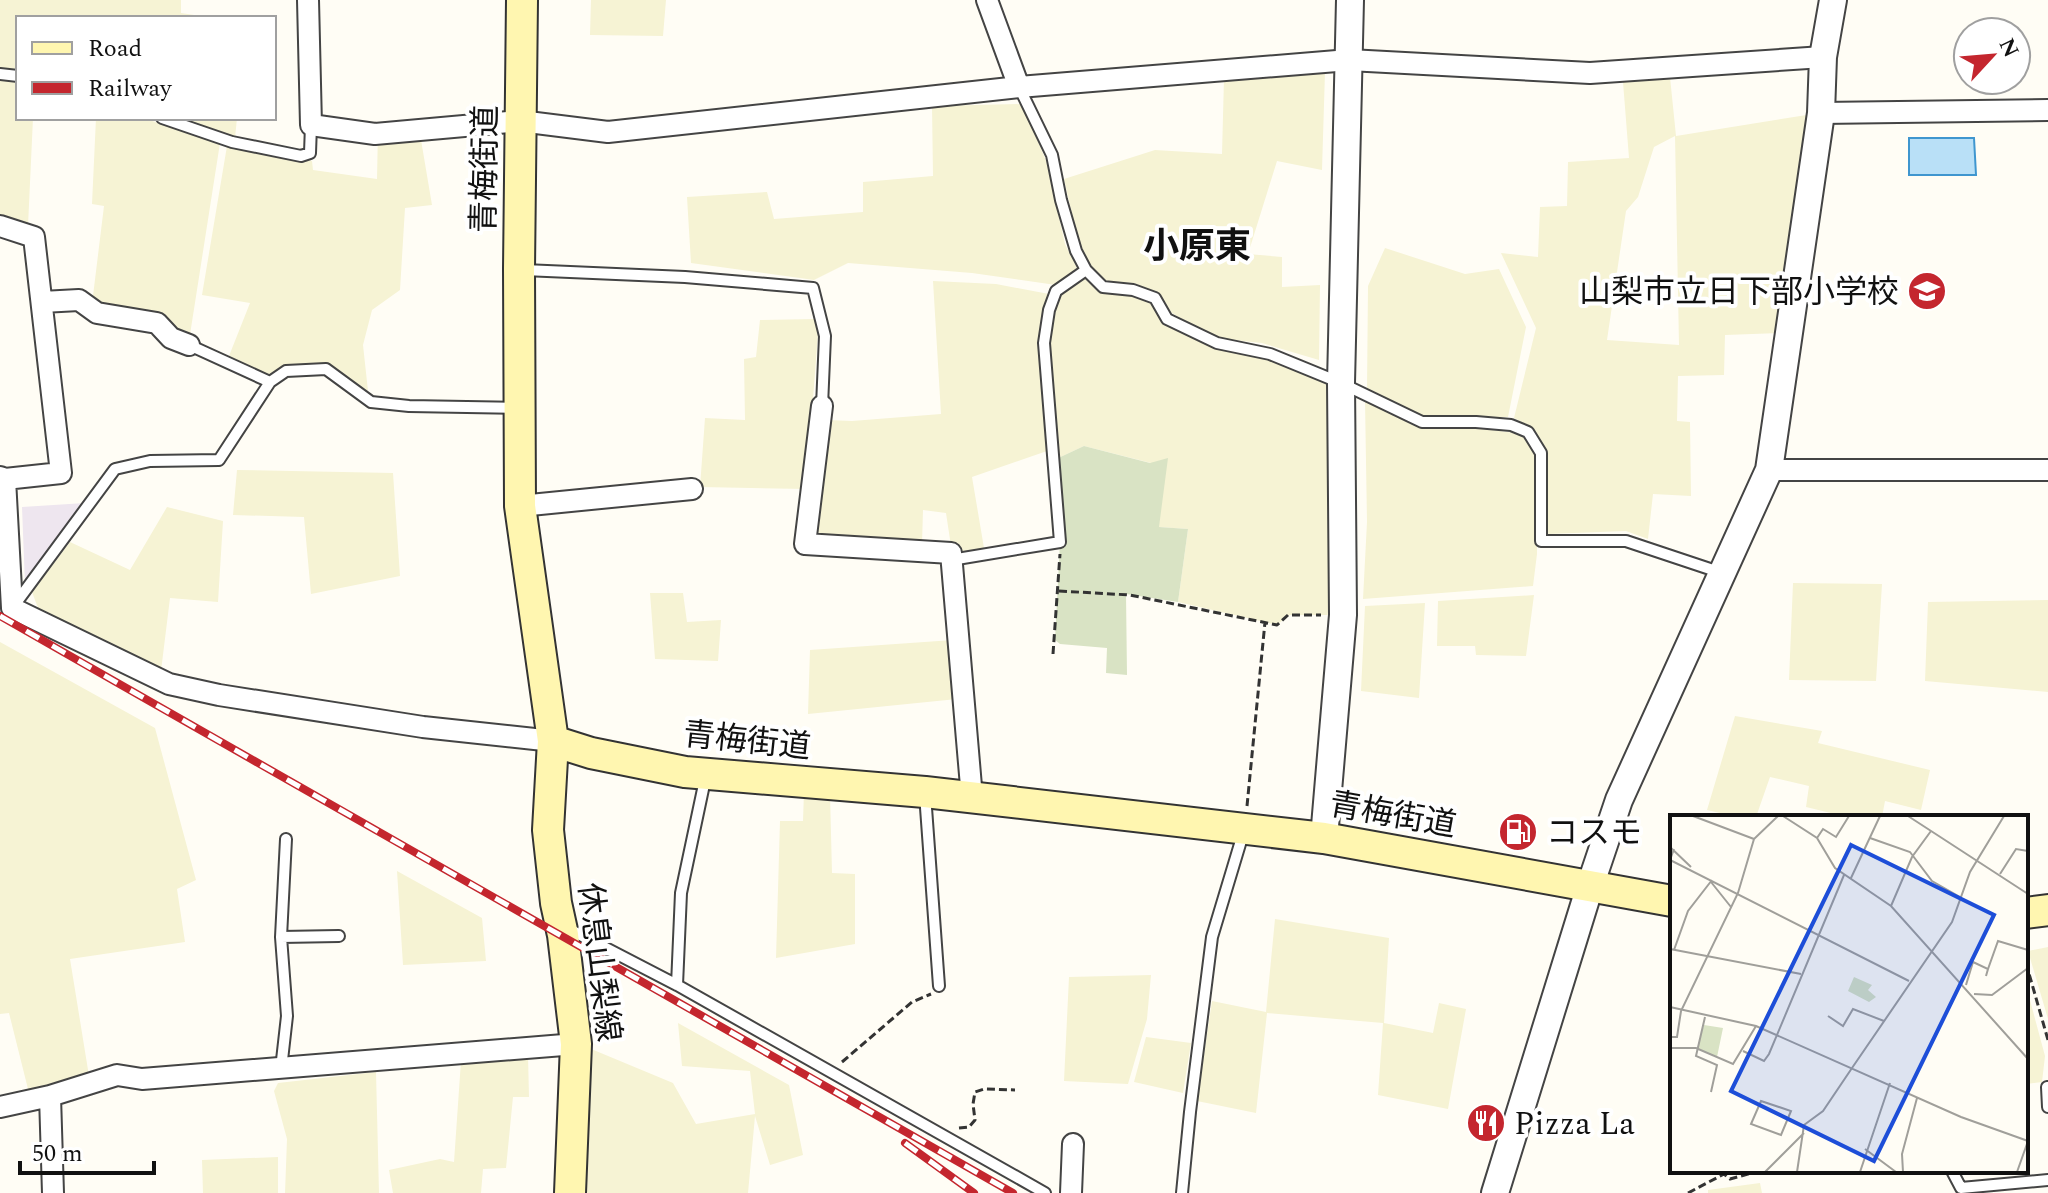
<svg xmlns="http://www.w3.org/2000/svg" width="2048" height="1193" font-family="Spectral,'Noto Sans JP',serif">
<style>
.industrial{fill:#eee6ef}
.farmland{fill:#f6f3d4;fill-rule:evenodd}
.cemetery{fill:#d9e3c4}
.water{fill:#b9e0f7;stroke:#3f96cf;stroke-width:2}
.lines{fill:none;stroke-linecap:round;stroke-linejoin:round}
.service-casing{stroke:#444;stroke-width:14}
.minor-casing{stroke:#444;stroke-width:24}
.tertiary-casing{stroke:#444;stroke-width:30}
.secondary-casing{stroke:#333;stroke-width:34}
.path{stroke:#333;stroke-width:3;stroke-dasharray:8 4;stroke-linecap:butt}
.service{stroke:#fff;stroke-width:10}
.minor{stroke:#fff;stroke-width:20}
.tertiary{stroke:#fff;stroke-width:26}
.secondary{stroke:#fff6b0;stroke-width:30}
.rail-casing{stroke:#c4262e;stroke-width:8}
.rail{stroke:#fff;stroke-width:5;stroke-dasharray:15;stroke-linecap:butt}
.labels{text-anchor:middle;stroke-width:8;stroke-linejoin:round;paint-order:stroke}
.street-label{font-size:32px;fill:#111;stroke:#fff}
.poi-label{font-size:32px;fill:#111;stroke:#fff;text-anchor:start}
.quarter-label{font-size:36px;font-weight:bold;fill:#111;stroke:#fff}
.inset-road{fill:none;stroke:#a09f9a;stroke-width:2}
.view{fill:#1d4ed8;fill-opacity:0.15;stroke:#1d4ed8;stroke-width:4}
.inset-edge{fill:none;stroke:#111;stroke-width:4}
</style>
<rect width="100%" height="100%" fill="#fffdf5"/>
<path class="industrial" d="M85,503L25,584L22,507Z"/>
<path class="farmland" d="M0,0H181V13L214,18H18V73L0,70Z
M591,0H666L663,36L590,35Z
M1325,72L1322,170L1277,161L1248,254L1282,257V287L1320,285L1319,360L1262,343L1214,338L1172,313L1159,294L1134,283L1107,282L1089,264L1078,241L1064,179L1155,150L1222,154L1224,78Z
M0,77L18,80V118H33L28,226L0,221Z
M1670,77L1676,136L1813,114L1780,333L1725,335L1724,375L1678,376L1677,421L1690,422L1691,496L1653,494L1648,539L1626,531L1547,534V455L1533,428L1514,418L1536,328L1501,253L1538,257L1540,207L1567,206L1568,162L1629,158L1623,82ZM1675,136L1679,345L1607,340L1626,211L1638,197L1654,147Z
M1022,104L1047,163L1065,244L1077,268L1056,285L972,273L848,263L814,280L691,263L687,197L767,192L774,219L863,212V182L933,176L932,106Z
M96,118H143L220,143L189,341L92,304L104,206L92,204Z
M172,118H237L235,138Z
M419,128L432,205L405,208L400,290L372,310L363,345L368,391L326,364L285,367L272,377L229,356L250,303L202,295L227,146L312,161L313,170L377,179L378,129Z
M1385,248L1465,274L1499,269L1526,327L1508,417H1423L1367,388L1368,286Z
M1086,270L1103,287L1155,298L1167,319L1217,343L1270,354L1341,383L1343,615H1289L1277,625L1178,602L1188,529L1159,527L1151,463L1084,446L1054,460L1044,343L1056,291Z
M933,281L996,284L1049,294L1042,330L1047,451L972,477L984,548L958,553L951,546L946,513L923,510L922,544L810,540L827,420L852,421L941,414Z
M815,319L818,334L806,489L700,487L705,418L745,420L744,359L756,357L760,320Z
M1365,401L1424,429L1477,428L1515,433L1526,438L1537,457V554L1533,586L1363,599L1367,522Z
M237,470L393,473L400,576L311,594L304,517L233,515Z
M167,507L223,521L218,602L170,598L161,671L38,608L32,592L70,542L130,570Z
M1793,583L1882,584L1876,681L1789,680Z
M650,593H683L687,622L721,620L718,661L655,659Z
M1534,595L1526,656L1476,655L1475,646H1437L1438,601Z
M2048,600V692L1925,681L1928,602Z
M1425,603L1419,698L1361,691L1365,606Z
M953,640L957,699L808,714L810,650Z
M0,642L155,728L196,880L177,889L185,942L70,959L89,1076L29,1093L9,1013L0,1014Z
M1735,716L1822,731L1818,743L1930,770L1921,810L1885,801L1882,817H1847L1806,807L1809,786L1770,777L1756,817H1737L1707,810Z
M804,791L830,794L832,873L855,874V944L776,958L780,821H803Z
M397,871L482,918L486,961L403,965Z
M1275,919L1389,938L1384,1023L1433,1033L1439,1003L1466,1009L1448,1109L1378,1095L1383,1023L1267,1013L1256,1113L1197,1101L1212,1001L1266,1012Z
M2048,947V1019L2028,951Z
M1151,975L1147,1019L1128,1084L1064,1081L1069,977Z
M2027,989L2045,1056L2042,1082L2026,1084Z
M678,1023L789,1085L803,1155L770,1165L755,1116L748,1193H577L584,1046L673,1083L696,1124L755,1114L750,1071L682,1066Z
M1146,1037L1191,1043L1183,1093L1134,1082Z
M528,1055L529,1097H513L506,1168L483,1169L481,1193H393L389,1170L440,1159L454,1162L461,1061Z
M376,1072L379,1193H285L287,1139L274,1091L278,1083Z
M278,1157V1193H203L202,1160Z
M1760,1183L1762,1193H1708V1190Z"/>
<path class="cemetery" d="M1084,446L1150,463L1168,458L1159,527L1188,529L1178,602L1126,594L1127,675L1106,673L1107,648L1060,644L1055,640L1060,542L1054,460Z"/>
<path class="water" d="M1909,138H1974L1976,175H1909Z"/>
<g class="lines">
<g class="service-casing">
<path id="service" d="M0,74L18,76
M162,118L232,142L301,156L310,153L311,125
M524,270L685,277L813,288L825,336L822,406
M1086,270L1103,287L1133,290L1155,298L1167,319L1217,343L1270,354L1341,383L1422,422H1476L1511,425L1528,432L1541,453V541H1626L1722,573
M189,345L270,382
M951,560L1060,542L1044,343L1049,310L1056,291L1086,270L1076,251L1061,200L1052,155L1019,87
M13,607L115,469L150,461L219,460L270,382L286,371L326,369L371,402L409,406L518,408
M925,794L939,986
M567,928L677,985L1045,1193
M281,937L339,936
M677,985L681,893L706,775
M281,1069L287,1016L281,937L286,839
M2047,1087L2048,1107
M1952,1171L1961,1188L2048,1180
M1182,1193L1190,1112L1212,937L1243,834"/>
</g>
<g class="minor-casing">
<path id="minor" d="M308,0L311,125L375,134L520,121L608,132L1019,87L1349,60L1590,73L1823,57
M987,0L1019,87
M1821,113L2048,110
M0,226L34,237L61,473L5,479L0,477
M42,302L79,300L97,313L157,323L171,338L189,345
M822,406L805,544L951,553L972,798
M1769,470H2048
M5,479L12,608
M520,506L692,489
M12,608L169,684L219,695L423,727L553,741
M50,1096L53,1193
M0,1107L50,1096L117,1075L142,1079L576,1044
M1071,1193L1073,1144"/>
</g>
<g class="tertiary-casing">
<path id="tertiary" d="M1324,838L1343,615L1341,383L1350,0
M1495,1193L1590,886L1619,800L1769,470L1821,113L1823,57L1833,0"/>
</g>
<g class="secondary-casing">
<path id="secondary" d="M522,0L519,269L520,506L553,741L548,830L556,903L563,935L576,1044L570,1193
M553,741L591,753L685,772L925,792L1324,838L1672,901
M2026,913L2048,910"/>
</g>
<path class="path" d="M1059,591L1130,595L1277,625L1288,615H1321
M1053,654L1060,554
M1247,806L1265,622
M2026,963L2048,1040
M842,1062L912,1002L931,994
M959,1128L969,1127L975,1120L973,1104L975,1092L984,1089L1015,1090
M1688,1193L1724,1174L1730,1179L1759,1171"/>
<use href="#service" class="service"/>
<use href="#minor" class="minor"/>
<use href="#tertiary" class="tertiary"/>
<use href="#secondary" class="secondary"/>
<g class="rail-casing">
<path id="rail" d="M0,616L1013,1193
M905,1143L974,1193"/>
</g>
<use href="#rail" class="rail"/>
</g>
<defs>
<g id="school-disc" transform="scale(2)"><circle r="9.5" fill="#c4262e" stroke="#fff"/><path d="M0-5L7-2L0 1L-7-2ZM-4 1L0 2.5L4 1V4Q0 6-4 4Z" fill="#fff"/></g>
<g id="fuel-disc" transform="scale(2)"><circle r="9.5" fill="#c4262e" stroke="#fff"/><path d="M-5.5-6h7V0h2V4h1.3V-2.5L3-4.5l.8-.8L6-3V5H2.5V1h-1V6h-7ZM-4.2-4.7v3.2H.2V-4.7Z" fill="#fff"/></g>
<g id="restaurant-disc" transform="scale(2)"><circle r="9.5" fill="#c4262e" stroke="#fff"/><path d="M-5-6h1v4h1v-4h1v4h1v-4h1v5L-1.5 .5V6h-2V.5L-5-1ZM5-6V6H3V1.5H1.5Q1.5-4 5-6Z" fill="#fff"/></g>
</defs>
<g fill-rule="evenodd">
<use href="#school-disc" x="1927" y="291"/>
<use href="#fuel-disc" x="1518" y="832"/>
<use href="#restaurant-disc" x="1486" y="1123"/>
</g>
<g class="labels">
<g class="street-label">
<text transform="translate(484 169) rotate(-89)" y="11">青梅街道</text>
<text transform="translate(747 740) rotate(6)" y="11">青梅街道</text>
<text transform="translate(1393 814) rotate(10)" y="11">青梅街道</text>
<text transform="translate(600 962) rotate(83)" y="11">休息山梨線</text>
</g>
<g class="poi-label">
<text x="1899" y="302" text-anchor="end">山梨市立日下部小学校</text>
<text x="1546" y="843">コスモ</text>
<text x="1514" y="1134">Pizza La</text>
</g>
<g class="quarter-label">
<text x="1197" y="258">小原東</text>
</g>
</g>
<g transform="translate(1670 815)">
<rect width="358" height="358" fill="#fffdf5"/>
<path d="M184,162L202,170L198,175L206,182L199,187L178,176ZM34,210L53,213L47,242L27,234Z" fill="#d9e3c4"/>
<path class="inset-road" d="M23,1L84,24M113,1L147,23L165,53L221,91L358,244M238,1L358,79M147,23L153,14L166,22L179,1M200,23L240,37L262,66L290,82M0,32L21,52M4,34L0,45L239,166M330,59L346,34L358,36M181,63L210,1M41,67L61,92M221,91L242,42L261,16M0,134L131,159M4,135L18,96L42,65M318,154L328,126L358,135M296,170L303,147L318,154L316,161M304,179L322,180L358,153M0,192L86,211L291,302L358,326M158,201L173,211L183,194L214,206M35,202L26,241L47,250L41,277M0,222H7L11,196L68,78L84,24L108,1M0,233H26L63,249L86,211M73,236L94,246L99,239L174,60M182,253L282,107L300,57L334,1M91,286L121,296L111,320L81,309ZM195,334L226,357M95,357L134,318M127,357L134,310L153,296L182,253M190,357L220,268M233,357L232,339L247,283M347,357L358,326"/>
<path class="view" d="M181,30L324,100L204,346L61,276Z"/>
<rect width="358" height="358" class="inset-edge"/>
</g>
<rect x="16" y="16" width="260" height="104" fill="#ffffff" stroke="#a0a0a0" stroke-width="2"/>
<rect x="32" y="42" width="40" height="12" fill="#fff6b0" stroke="#a0a0a0" stroke-width="2"/>
<text x="88" y="56" font-size="24" fill="#111111">Road</text>
<rect x="32" y="82" width="40" height="12" fill="#c4262e" stroke="#a0a0a0" stroke-width="2"/>
<text x="88" y="96" font-size="24" fill="#111111">Railway</text>
<g transform="translate(1992 56) rotate(64)"><circle r="38" fill="#ffffff" stroke="#a0a0a0" stroke-width="2"/>
<path d="M0-6L14 30L0 20L-14 30Z" fill="#c4262e"/>
<text y="-12" font-size="22" font-weight="bold" text-anchor="middle" fill="#111111">N</text>
</g>
<path d="M20 1161v12h134v-12" fill="none" stroke="#111111" stroke-width="4"/>
<text x="32" y="1161" font-size="24" fill="#111111" stroke="#ffffff" stroke-width="6" paint-order="stroke">50 m</text>
</svg>
